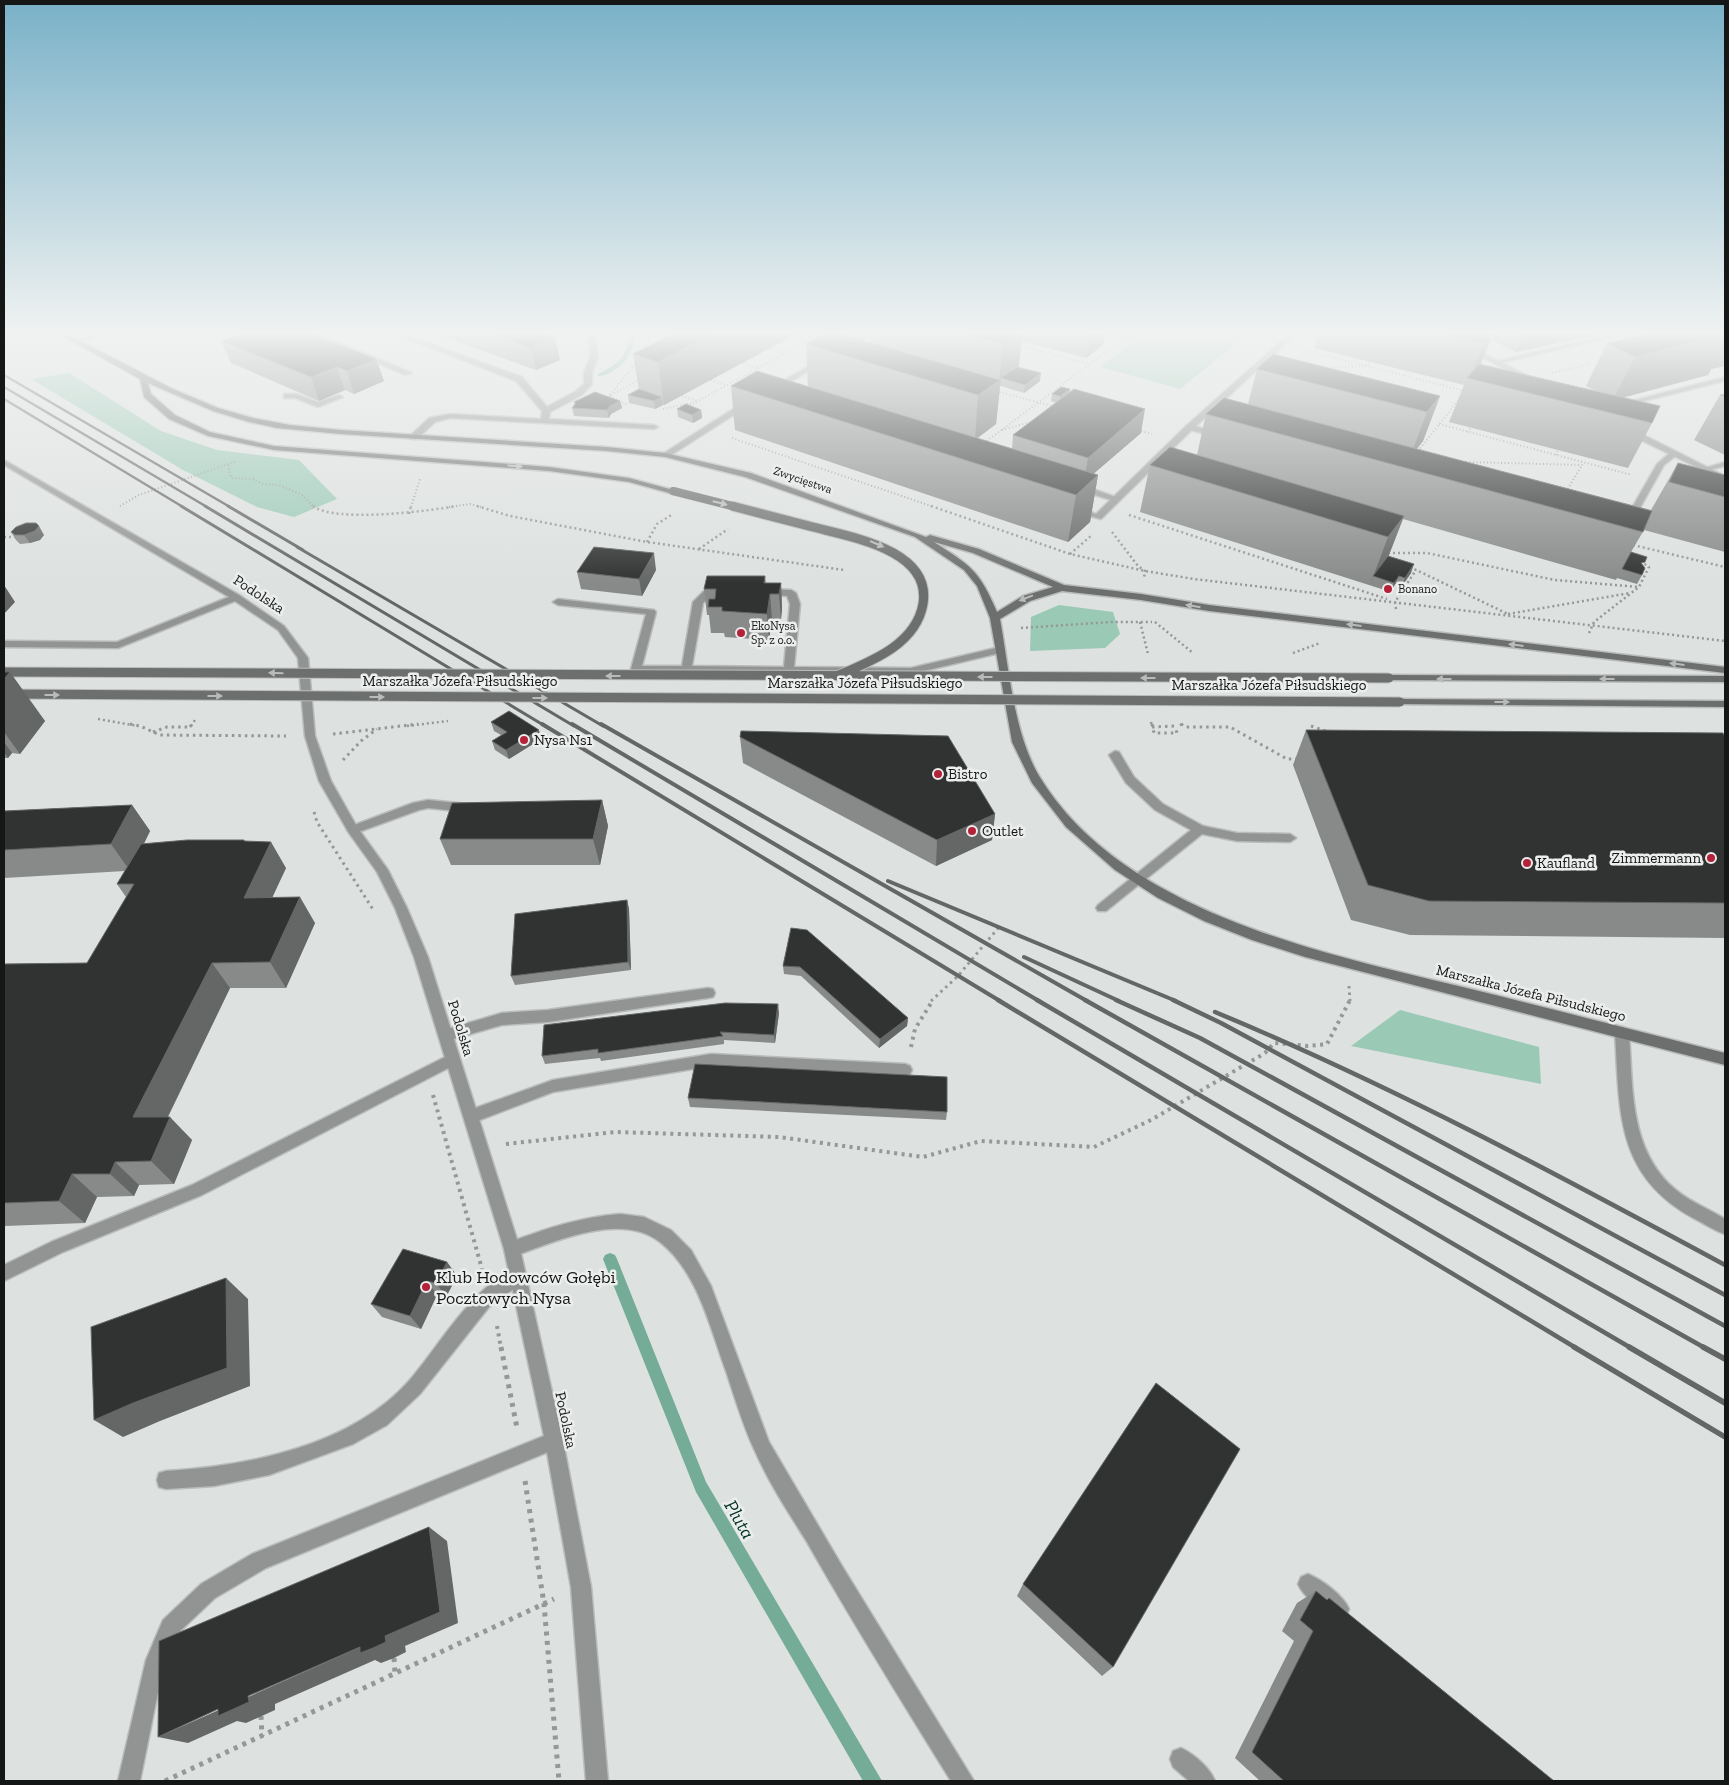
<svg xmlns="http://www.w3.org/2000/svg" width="1729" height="1785" font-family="'Zilla Slab',serif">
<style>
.green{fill:#9ac9b6}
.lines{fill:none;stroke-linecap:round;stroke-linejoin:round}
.stream{fill:#74ac97;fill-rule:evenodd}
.service-casing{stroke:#b9bcbb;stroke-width:3}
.minor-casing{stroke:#b9bcbb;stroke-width:3}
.secondary-casing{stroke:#b9bcbb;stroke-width:3}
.path-far4{stroke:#959897;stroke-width:2;stroke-dasharray:1 2.5;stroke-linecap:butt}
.path-far3{stroke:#959897;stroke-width:2.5;stroke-dasharray:2 3;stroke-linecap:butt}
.path-far2{stroke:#959897;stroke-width:3;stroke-dasharray:2.5 4;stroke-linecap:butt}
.path-far1{stroke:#959897;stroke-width:4;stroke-dasharray:3 4.5;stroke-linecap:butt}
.path{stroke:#959897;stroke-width:5;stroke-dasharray:4 5.5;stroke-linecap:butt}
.service{fill:#929393;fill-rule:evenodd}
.minor{fill:#929393;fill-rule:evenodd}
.secondary{fill:#6d6f6e;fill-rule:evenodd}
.rail-far4{stroke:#656766;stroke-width:2.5}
.rail-far3{stroke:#656766;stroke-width:3}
.rail-far2{stroke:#656766;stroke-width:4}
.rail-far1{stroke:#656766;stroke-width:4.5}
.rail{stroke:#656766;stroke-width:5.5}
.secondary-bridge-far1-casing{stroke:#b9bcbb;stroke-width:9;stroke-linecap:butt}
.secondary-bridge-casing{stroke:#b9bcbb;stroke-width:11;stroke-linecap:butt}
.secondary-bridge-far1{stroke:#6d6f6e;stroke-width:8}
.secondary-bridge{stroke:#6d6f6e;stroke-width:9}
.wall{fill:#878a88}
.shaded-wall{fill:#656766}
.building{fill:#313332;stroke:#656766}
.oneway{fill:#b9bbba}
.poi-dot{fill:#b4223a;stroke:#ebeeed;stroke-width:2}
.labels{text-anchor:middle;stroke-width:5;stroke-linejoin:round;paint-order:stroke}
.far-street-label{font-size:12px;fill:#151616;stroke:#ebeeed}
.far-poi-label{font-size:12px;fill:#151616;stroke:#ebeeed;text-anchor:start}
.street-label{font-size:15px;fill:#151616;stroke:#ebeeed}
.poi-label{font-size:15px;fill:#151616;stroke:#ebeeed;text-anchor:start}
.near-poi-label{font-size:18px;fill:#151616;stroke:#ebeeed;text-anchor:start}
.near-water-label{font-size:19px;font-style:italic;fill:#003224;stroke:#ebeeed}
</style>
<rect width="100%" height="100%" fill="#dde1df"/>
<path class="green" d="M1145,334H1248L1180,389L1100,367Z
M69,373L161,431L217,450L299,460L337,499L294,517L257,507L183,470L31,379Z
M1059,605L1113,612L1120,634L1105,648L1030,651L1031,617Z
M1400,1010L1539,1047L1541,1084L1351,1046Z"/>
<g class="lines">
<path class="stream" d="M630,334H636C633,350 628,362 613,371C608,374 604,376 598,376V374C619,364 626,357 630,334Z
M610,1253L615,1255L617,1259L706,1482L882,1781H863L696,1492L603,1259L605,1255Z"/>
<g class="service-casing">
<path id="service" d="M95,334H104L78,343L73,342Z
M311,334H319L412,373L405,375Z
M395,334H404L522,377L547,407L576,391L584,384V372L590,357L589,334H595L598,357L592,372V384L582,395L550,412L549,419L654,425L658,427L654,429L450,418L435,422L417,439H411V435L429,418L450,414L541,419L542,411L516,381Z
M1613,334H1624L1497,364L1493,362Z
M1725,377V381L1620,407L1616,405Z
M284,394H296L318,402L339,395L343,397L318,407L295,398H284Z
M1187,425H1193L1223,436L1219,438L1187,429Z
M1671,452L1678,454L1664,465L1632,522H1626L1625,520L1657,464Z
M1725,462V466L1706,471L1702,469Z
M1076,485H1082L1121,499L1117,502L1076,489Z
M720,589L725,592L723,594L710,596L703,603L692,666L784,667L790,604L787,596L762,594L760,592L765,589L791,590L796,593L800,604L794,667L911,668L1000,647L1005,650L1004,652L911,674L636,672L631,669L646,614L558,605L553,602L558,599L654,610L656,612L642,666H682L693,602L704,591Z
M1115,751L1119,752L1134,777L1163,804L1203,826L1237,833L1290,834L1296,838L1290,842L1237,841L1202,834L1106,911H1098L1096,908L1098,905L1191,830L1155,810L1126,783L1109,755Z
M428,800L467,804L473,808L467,812L428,808L419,810L353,834L347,830L349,827L413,803Z
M708,988L713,989L715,993L713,997L708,998L548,1022L502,1025L446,1041L441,1039L439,1035L441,1031L502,1013L548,1010Z
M1622,1027L1627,1029L1629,1033C1633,1088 1629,1151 1676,1190C1690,1202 1709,1209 1725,1219V1234C1715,1231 1705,1224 1695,1219C1615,1176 1620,1112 1615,1033L1617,1029Z
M453,1053L458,1055L460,1059L458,1063L202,1195L63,1252L4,1281V1265L51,1242L192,1185Z
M711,1054L905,1064L910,1066L912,1070L910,1074L905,1076L711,1066L553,1092L472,1123L467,1121L465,1116L467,1111L553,1080Z
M620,1214L644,1217L671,1230L691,1250L711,1286L769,1442L842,1566L974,1781H951C902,1702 853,1623 807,1542C789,1513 769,1483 755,1451C743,1426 735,1398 726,1371C710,1328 698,1272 660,1242C621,1211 553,1242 512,1257L506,1254L504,1249L506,1244C543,1229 581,1217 620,1214Z
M518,1267L524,1269L526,1275L524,1281L489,1307L420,1394L387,1425L353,1444L269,1475L214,1486L166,1489L159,1487L157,1480L159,1473L166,1471C249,1466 351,1446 409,1381C440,1345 473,1285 518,1267Z
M554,1432L560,1435L563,1441L560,1447L266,1568L215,1598L177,1634L163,1667L140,1781H118L146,1660L163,1620L201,1584L252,1554Z
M1308,1574C1322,1580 1343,1595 1349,1609L1346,1616L1339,1619C1325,1613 1304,1598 1298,1584L1301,1577Z
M1181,1748C1194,1754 1210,1768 1215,1781H1189L1173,1767L1170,1759L1173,1751Z"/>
</g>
<g class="minor-casing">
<path id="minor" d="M864,334H872L847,349L842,348Z
M1289,334H1296L1193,429L1101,519L1074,512V508L1077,507L1096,514L1187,425Z
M1438,334H1446L1538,381L1531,383Z
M821,359L823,360V362L776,391L769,389Z
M744,402L751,404L668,457L661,455Z
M1626,429H1632L1725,476V481L1626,433Z
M4,460L239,595L284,626L308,658L315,736L331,781L357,827L388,870L407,908L428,957L520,1249L563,1441L591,1587L608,1781H586L571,1587L545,1441L504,1249L414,957L395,908L377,872L349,833L319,781L305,736L298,658L278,630L235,601L118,648L4,647V641L117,642L229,597L4,465Z"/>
</g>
<g class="secondary-casing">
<path id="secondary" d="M59,334H67L173,389L218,408L253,418L290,425L341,430L607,447L665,453L751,473L926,537L930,535L979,549L1064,585L1141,594L1209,605L1725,667V673L1209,611L1141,600L1062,591L1030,601L1000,619C1009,668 1014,737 1041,779C1127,917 1336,956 1483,992C1564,1012 1644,1033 1725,1053V1065L1305,957L1252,940L1204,921L1158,898L1115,870L1066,827L1032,783L1012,742L990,618L977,586L964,570L915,537L745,477L665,457L607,451L341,434L277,428L249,422L213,411L148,383L151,394L175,415L210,432L274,446L549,467L629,478L677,491L673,494L629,482L549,471L274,450L208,436L169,419L144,397L140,379ZM934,542L973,553L1053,587L1023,596L997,612C979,570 971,566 934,542Z
M1389,675L1725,676V682L1385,680L1384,678Z
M1400,699L1725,701V707L1396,704L1395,702Z"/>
</g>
<path class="path-far4" d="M799,334L813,338
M1018,345L1089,364
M769,349L783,353
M1304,350L1465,391
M642,351L652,334
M743,363L758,368
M1324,368L1366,366L1370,362
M1552,373L1591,364L1588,362
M1404,375L1407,371
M711,380L725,385
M1443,385L1446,381
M996,391L1055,407
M610,395L636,363
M682,396L697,401
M626,404L609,396L641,379
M687,407L820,334
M663,409L691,403
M1439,424L1632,475
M1002,430L1034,421
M1138,430L1152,434
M1467,432L1471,428
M732,438L934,507
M984,443L1130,334
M1418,451L1461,397
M1556,455L1558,450
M1466,462L1583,465
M228,465L231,478L253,479L263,484L279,485L302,495L314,507
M1566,492L1582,465
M120,506L139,495L237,461
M411,507L420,479
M449,507L470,504L481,507"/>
<path class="path-far3" d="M313,506C335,523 428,511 457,506
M477,506L510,516L647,542L844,570
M931,506L1070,554L1145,571L1194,579L1725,641
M409,514L411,506
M1129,515L1387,599
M1112,532L1138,566L1145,571L1144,578
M4,537H16
M647,542L657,524L673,514
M1633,545L1725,567
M699,549L728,529
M1388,553H1427L1555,580L1639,587
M1070,554L1092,535
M1410,567L1510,615
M1396,609L1395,602L1416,570
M1508,614L1630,593
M1140,622L1148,654
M1155,622L1193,653
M1021,628L1111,622H1152
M1589,633L1594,622L1639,587L1649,567L1642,562
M1293,653L1320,643
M98,719L138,726
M1151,722L1152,726
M1180,724L1183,726
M191,726L195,720
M407,726L448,721"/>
<path class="path-far2" d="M130,724L140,726L160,735L286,736
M1152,724L1154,733H1177L1175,727
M1181,724L1186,727H1230L1287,759H1298
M1311,726L1326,731
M190,727L192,724
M1152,727L1176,726
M153,732L167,727H190
M333,734L418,724
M343,760L361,741L377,729
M314,812L317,822L374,911
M1349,986L1350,1001
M931,1001L958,976L999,927"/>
<path class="path-far1" d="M911,1047L915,1029L933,1000
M433,1095L482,1269
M506,1144L615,1132L779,1137L923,1157L981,1141L1094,1147L1151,1120L1265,1053L1274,1043L1308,1046L1327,1044L1350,1000
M497,1326L501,1348"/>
<path class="path" d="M501,1347L517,1428
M525,1481L544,1604L559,1781
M394,1658L395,1673
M261,1716L262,1736
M165,1781L554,1599"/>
<use href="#service" class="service"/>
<use href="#minor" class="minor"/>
<use href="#secondary" class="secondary"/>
<path class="rail-far4" d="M4,375L230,507
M4,387L207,507
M4,399L183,507"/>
<path class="rail-far3" d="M181,506L545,726
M205,506L574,726
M228,506L303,550
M297,547L603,726"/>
<path class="rail-far2" d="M542,724L1000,1001
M572,724L1039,1001
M601,724L1087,1001
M888,881L1176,1001
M1024,957L1119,1001"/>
<path class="rail-far1" d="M998,1000L1576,1348
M1037,1000L1631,1348
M1085,1000L1705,1348
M1116,1000L1200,1038L1725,1326
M1173,1000L1221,1023L1725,1295
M1215,1012C1391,1085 1558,1175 1725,1265"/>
<path class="rail" d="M1574,1347L1725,1437
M1629,1347L1725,1403
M1703,1347L1725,1359"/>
<g class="secondary-bridge-far1-casing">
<path id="secondary-bridge-far1" d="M673,491L736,507"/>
</g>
<g class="secondary-bridge-casing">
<path id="secondary-bridge" d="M732,506C759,513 786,520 813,527C851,537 932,550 923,604C916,644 872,661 839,675
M4,672L1389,678
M4,694L1400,702"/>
</g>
<use href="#secondary-bridge-far1" class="secondary-bridge-far1"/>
<use href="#secondary-bridge" class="secondary-bridge"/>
</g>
<path class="wall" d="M436,334H545L560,360L536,370Z
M673,334H796L664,405H663L655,409L629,403L628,395L639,390L633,354Z
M870,334H1105L1103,345L1086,358L1022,341L1019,367L1040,381L1024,393L1001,386H1000L996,424L977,438L1012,449L1013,435L1056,403L1051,401L1052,394L1070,389L1069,393L1141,433L1093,474L1098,475L1090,522L1068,542L735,430L731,386L808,387L806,344L870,342Z
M1319,334H1493L1481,364L1596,391L1586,386L1607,343L1725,334V366L1711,369L1708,375L1622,398L1652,423L1628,468L1449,422L1464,385L1314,348Z
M1495,334H1600L1516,352L1492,340Z
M221,341L376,359L384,381L354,394L345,390L319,401L231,363Z
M1257,369L1440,396L1423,441L1417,449L1651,510L1678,463L1725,475V552L1644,530L1631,552L1643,565L1642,575L1637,584L1617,578L1616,580L1403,519L1388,556L1411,573L1402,586L1395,584L1391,592L1140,512L1150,465L1197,455L1206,414L1248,404Z
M1725,394V455L1694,440L1720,395Z
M620,401L622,408L611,414L609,418L574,416L572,408L575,405L574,402Z
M677,409L701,410L702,418L693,423L678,417Z
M11,532L44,535L40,540L30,543L20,544L16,540Z
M656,570L642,596L581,589L577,572Z
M765,576L766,583H781L782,609L781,619H772L769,640L725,637L724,633H711L709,615H707L704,589Z
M4,672L45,721L20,754L12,753L8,758H4Z
M491,722L541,739L509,759L495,750L492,741L501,735L494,731Z
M1306,730L1725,737V938L1410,935L1351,920L1293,765Z
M740,737L995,814L992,840L936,866L743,763Z
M602,800L608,826L600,865H451L440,839Z
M132,805L150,831L144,844L245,841L286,868L272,897L315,923L286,988H230L168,1117L192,1140L174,1184L139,1185L134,1196L97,1197L85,1223L4,1226V964L87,963L126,897L117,884L125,871L4,878V811Z
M627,900L629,909L631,970L515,985L511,976Z
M791,928L908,1018L907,1026L879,1048L801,976L784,974L783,966Z
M779,1013L775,1043L724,1040V1044L601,1061L600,1058L545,1064L542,1056Z
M688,1098L947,1112L946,1120L690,1107Z
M447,1262L457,1276L446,1297L437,1295L421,1329L382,1317L371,1304Z
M1023,1584L1113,1667L1102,1676L1017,1596Z
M1316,1591L1326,1600L1329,1598L1554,1781H1260L1235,1758L1294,1641L1282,1631L1297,1603Z"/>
<path class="shaded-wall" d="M713,334H796L664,405L658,362Z
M1018,334H1022L1018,373L1001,378L996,424L975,440L978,395L999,381L1003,344Z
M1090,334H1105L1103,345L1086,358Z
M1491,334H1493L1477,372L1469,379L1484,343Z
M1524,334H1600L1516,352Z
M1725,334V366L1711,369L1708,375L1613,400L1635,357Z
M555,337L560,360L536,370L531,348Z
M376,359L384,381L354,394L347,371Z
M337,367L345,390L319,401L311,377Z
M1041,373L1040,381L1024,393L1025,385Z
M1070,389L1069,397L1059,404L1060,396Z
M1440,396L1423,441L1410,457L1427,412Z
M662,397L663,405L655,409L654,401Z
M620,401L622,408L611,414L609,418L607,410L610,406Z
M1145,409L1141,433L1084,482L1088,458Z
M701,410L702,418L693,423L692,415Z
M1098,475L1090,522L1068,542L1076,495Z
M1404,516L1386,563L1373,576L1370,585L1388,537Z
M39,526L44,535L40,540L30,543L24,535Z
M654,553L656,570L642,596L639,579Z
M1414,564L1411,573L1402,586L1405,578Z
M1399,576L1391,592L1394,583Z
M781,583L782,609L781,619L779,594Z
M4,585L15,602L4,614Z
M770,594L772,619L769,640L767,614Z
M10,672L45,721L20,754L4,732V679Z
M539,730L541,739L509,759L506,750Z
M4,742L12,753L8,758L4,752Z
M602,800L608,826L600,865L593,839Z
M132,805L150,831L130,871L111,844Z
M995,814L992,840L936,866L937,840Z
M244,840L260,865L271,842L286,868L260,924L244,898Z
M300,897L315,923L286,988L270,962Z
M627,900L629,909L631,970L628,962Z
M212,963L230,988L156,1141L133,1117Z
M778,1004L779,1013L775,1043L774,1035Z
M908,1018L907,1026L879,1048L880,1039Z
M170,1117L192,1140L174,1184L151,1161Z
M115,1162L139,1185L134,1196L110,1174Z
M72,1174L97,1197L85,1223L59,1201Z
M447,1262L457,1276L446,1297L436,1283Z
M226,1278L248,1299L250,1386L160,1421L123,1437L94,1420Z
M427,1281L437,1295L421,1329L410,1316Z
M429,1527L447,1541L458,1623L405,1646L406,1652L394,1658L381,1663L375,1660L275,1704V1710L246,1723L237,1721L188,1743L158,1737L385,1636Z"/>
<path class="building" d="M240,334H312L376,359L347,371L337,367L311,377L221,341Z
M492,334H545L555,337L531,348Z
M673,334H713L658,362L633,354Z
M825,334H840L1000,380L978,395L806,344Z
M966,334H1018L1003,344Z
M1445,334H1491L1484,343Z
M1651,334H1725L1635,357L1607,343Z
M1273,354L1440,396L1427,412L1257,369Z
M1479,364L1660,406L1652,423L1467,378Z
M1017,367L1041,373L1025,385L1001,378Z
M757,371L1098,475L1076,495L731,386Z
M1061,387L1070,389L1060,396L1052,394Z
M639,389L662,397L654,401L628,395Z
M1074,389L1145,409L1088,458L1013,435Z
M595,392L620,401L610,406L607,410L572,408L576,403L574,402Z
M1725,394V397L1720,395Z
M1224,398L1652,511L1643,532L1206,414Z
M686,404L701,410L692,415L677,409Z
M1170,447L1404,516L1388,537L1150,465Z
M1678,463L1725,475V497L1669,482Z
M26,523H36L39,526L35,531L24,535H15L11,532L16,527Z
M594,547L654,553L639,579L577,572Z
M1631,552L1647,557L1645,562L1641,563L1645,568L1642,575L1622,569Z
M1388,556L1414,564L1405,578L1399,576L1394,583L1373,576Z
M707,576H765L764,583H781L779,594H770L767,614L722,611V607H708L709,599H715L716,589H704Z
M4,672H10L4,679Z
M509,711L539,730L506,750L492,741L507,732L491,722Z
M1306,730L1723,733L1725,737V903L1429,901L1368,885Z
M741,731L948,736L995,814L937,840L740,737Z
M602,800L593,839H440L452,803Z
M132,805L111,844L4,850V811Z
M187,840H244V841L271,842L244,898L300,897L270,962L212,963L133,1117H170L151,1161L115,1162L110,1174H72L59,1201L4,1203V964L87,963L134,884H117L141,844Z
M627,900L628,962L511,976L515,914Z
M791,928L807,930L908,1018L880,1039L800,967L783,966Z
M725,1003L778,1004L774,1035L720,1032L723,1036L598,1053V1049L542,1056L544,1025Z
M695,1064L947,1077V1112L688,1098Z
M403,1249L447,1262L436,1283L427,1281L410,1316L371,1304Z
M226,1278L227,1368L133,1403L94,1420L91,1327Z
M1156,1383L1240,1449L1113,1667L1023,1584Z
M429,1527L440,1612L385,1636L386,1642L373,1648L360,1653V1647L248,1696L249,1702L218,1716V1709L158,1737L159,1641Z
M1316,1591L1327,1600L1329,1598L1554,1781H1284L1252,1752L1313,1631L1300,1620Z"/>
<defs><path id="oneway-solid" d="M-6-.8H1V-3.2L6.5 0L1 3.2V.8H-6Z" transform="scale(1.25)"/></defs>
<g class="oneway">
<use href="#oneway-solid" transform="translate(515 466) rotate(5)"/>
<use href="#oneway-solid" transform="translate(720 503) rotate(14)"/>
<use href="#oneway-solid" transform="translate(877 544) rotate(23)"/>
<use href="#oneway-solid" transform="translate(1026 598) rotate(159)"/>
<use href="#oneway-solid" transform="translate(1193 606) rotate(-171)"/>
<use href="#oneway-solid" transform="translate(1354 625) rotate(-173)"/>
<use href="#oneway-solid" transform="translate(1516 645) rotate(-173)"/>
<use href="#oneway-solid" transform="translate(1677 664) rotate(-173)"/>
<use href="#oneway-solid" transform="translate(276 673) rotate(-179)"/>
<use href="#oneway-solid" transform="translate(613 676) rotate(-180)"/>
<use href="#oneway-solid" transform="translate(985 677) rotate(-180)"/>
<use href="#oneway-solid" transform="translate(1148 678) rotate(-180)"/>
<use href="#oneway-solid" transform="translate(1444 679) rotate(-180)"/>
<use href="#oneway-solid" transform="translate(1607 679) rotate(-180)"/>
<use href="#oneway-solid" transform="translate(52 695)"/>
<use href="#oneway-solid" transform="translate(215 696)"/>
<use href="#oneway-solid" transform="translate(377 697)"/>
<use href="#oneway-solid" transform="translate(540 698)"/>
<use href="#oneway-solid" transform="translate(1502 702)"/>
</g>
<linearGradient id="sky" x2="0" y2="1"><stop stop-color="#79b1c8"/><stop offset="0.57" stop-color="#f0f2f1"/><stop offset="1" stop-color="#f0f2f1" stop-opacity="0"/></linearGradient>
<rect width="1729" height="584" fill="url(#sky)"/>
<g class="poi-dot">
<circle cx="1388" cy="589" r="5"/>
<circle cx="741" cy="633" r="5"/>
<circle cx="524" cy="740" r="5"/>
<circle cx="938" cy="774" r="5"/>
<circle cx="972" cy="831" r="5"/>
<circle cx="1711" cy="858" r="5"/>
<circle cx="1527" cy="863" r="5"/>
<circle cx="426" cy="1287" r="5"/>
</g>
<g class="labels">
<g class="far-street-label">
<text transform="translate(803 480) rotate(19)" y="4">Zwycięstwa</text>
</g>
<g class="far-poi-label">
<text x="1398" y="593">Bonano</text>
<text x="751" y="630">EkoNysa<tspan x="751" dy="14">Sp. z o.o.</tspan></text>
</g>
<g class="street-label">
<text transform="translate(259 594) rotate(33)" y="5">Podolska</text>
<text x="460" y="686">Marszałka Józefa Piłsudskiego</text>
<text x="865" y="688">Marszałka Józefa Piłsudskiego</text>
<text x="1269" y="690">Marszałka Józefa Piłsudskiego</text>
<text transform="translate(1531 993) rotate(14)" y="5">Marszałka Józefa Piłsudskiego</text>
<text transform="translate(461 1028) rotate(73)" y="5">Podolska</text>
<text transform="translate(566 1420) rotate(78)" y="5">Podolska</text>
</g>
<g class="poi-label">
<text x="534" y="745">Nysa Ns1</text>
<text x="948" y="779">Bistro</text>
<text x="982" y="836">Outlet</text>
<text x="1701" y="863" text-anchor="end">Zimmermann</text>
<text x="1537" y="868">Kaufland</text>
</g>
<g class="near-poi-label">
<text x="436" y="1283">Klub Hodowców Gołębi<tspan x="436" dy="21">Pocztowych Nysa</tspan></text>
</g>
<g class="near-water-label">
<text transform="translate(740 1519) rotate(60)" y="7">Pluta</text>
</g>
</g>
<rect width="1729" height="1785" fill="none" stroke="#151616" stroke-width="10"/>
</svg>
